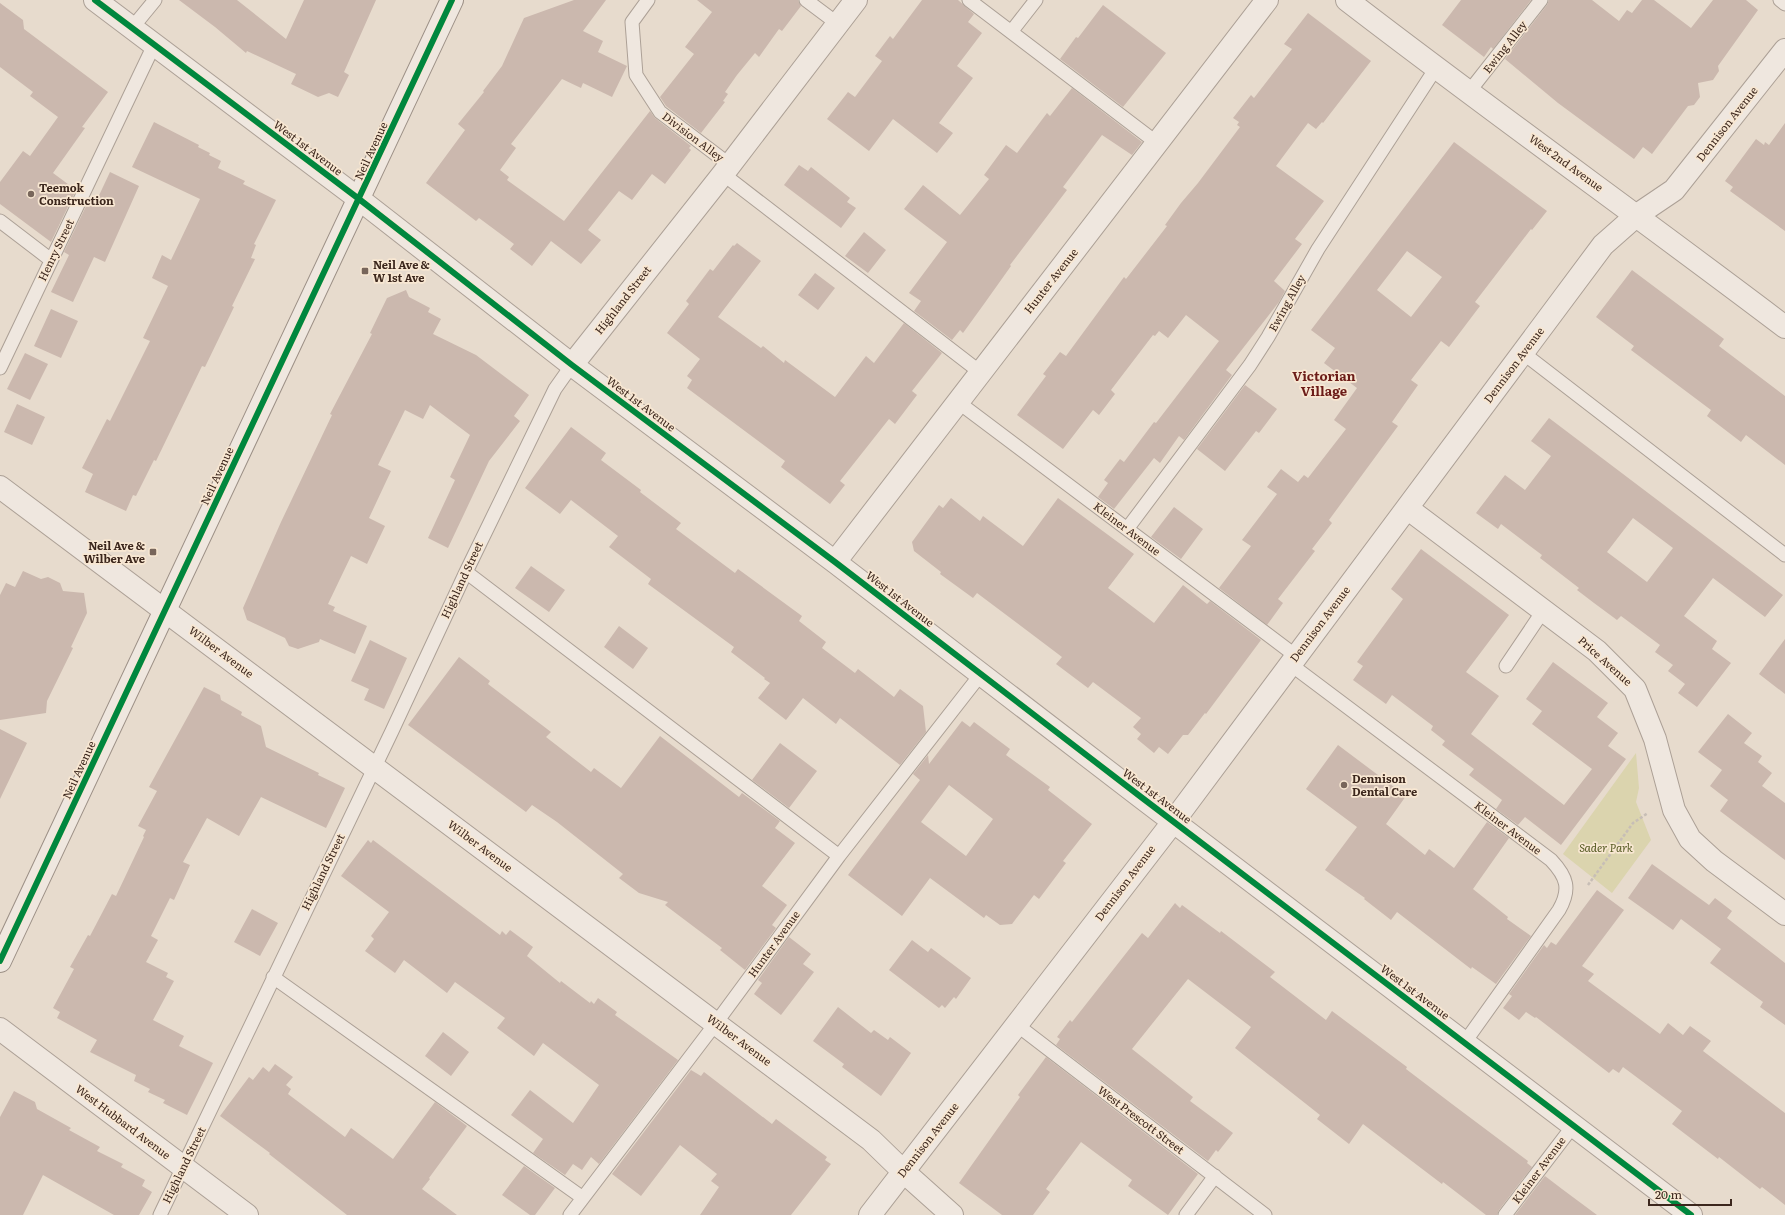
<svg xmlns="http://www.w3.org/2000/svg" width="1785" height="1215" font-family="Literata,serif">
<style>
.green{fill:#dbd4ae}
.building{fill:#cbb8ae;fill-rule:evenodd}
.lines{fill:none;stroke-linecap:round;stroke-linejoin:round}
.lane-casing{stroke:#aca096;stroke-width:15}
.street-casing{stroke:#aca096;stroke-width:24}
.secondary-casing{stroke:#9c9086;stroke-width:24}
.path{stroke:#c7beb6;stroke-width:2.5;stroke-dasharray:3 2;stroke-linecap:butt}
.lane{stroke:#efe7df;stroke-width:13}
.street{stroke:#efe7df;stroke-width:22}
.secondary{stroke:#efe7df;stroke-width:22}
.cycleway-casing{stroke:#f8e7d2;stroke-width:8}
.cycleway{stroke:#00873e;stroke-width:6}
.poi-dot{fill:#78665b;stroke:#f8e7d2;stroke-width:1.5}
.labels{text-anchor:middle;stroke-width:3.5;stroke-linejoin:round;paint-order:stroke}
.street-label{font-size:11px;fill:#3c271d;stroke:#f8e7d2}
.poi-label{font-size:11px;font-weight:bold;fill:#3c271d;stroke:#f8e7d2;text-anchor:start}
.park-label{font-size:11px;font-style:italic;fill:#555a22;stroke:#f8e7d2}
.quarter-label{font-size:13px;font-weight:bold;fill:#6c1c18;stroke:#f8e7d2}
</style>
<rect width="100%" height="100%" fill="#e7dbcd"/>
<path class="green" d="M1636,753L1639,788L1636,802L1651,840L1612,893L1563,854Z"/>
<path class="building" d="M179,0H237L286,39L304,0H376L344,72L349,75L338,97L329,93L318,97L291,84L296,74L247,51L246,53L215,27Z
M574,0H606L583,31L603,41L598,52L627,66L612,97L583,83L581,88L562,79L511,144L516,148L500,170L509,177L507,180L564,221L650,111L655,118L691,146L689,148L691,150L665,184L652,174L632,200L619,191L588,230L601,240L581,264L551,241L532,266L510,249L514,244L479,218L476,221L426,183L465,130L458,124L484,92L483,91L502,66L524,18Z
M697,0H798L801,6L782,31L779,29L759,57L755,53L737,75L725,92L728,94L723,101L725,102L701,133L666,106L660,97L694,54L685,47L712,12Z
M922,0H958L974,14L968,22L982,33L957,66L973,78L939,123L953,133L937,153L893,119L869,151L827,119L848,92L855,97L882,61L875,56L890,36L893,39Z
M1461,0H1531L1493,49L1491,47L1484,57L1442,25Z
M1549,0H1592L1619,21L1627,10L1632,13L1642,0H1654L1691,28L1713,0H1746L1758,10L1718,66L1719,71L1713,80L1698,83L1700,97L1694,105L1688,106L1652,154L1643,147L1634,159L1558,103L1505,59L1547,5Z
M0,3L23,20L24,29L108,92L82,127L85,128L53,173L76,190L51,242L0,204V182L23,151L30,156L58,117L30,96L33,92L0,67Z
M1103,5L1166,53L1123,107L1060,59L1076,37L1078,38Z
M1308,13L1371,61L1323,123L1322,122L1316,129L1308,123L1276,166L1324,201L1295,239L1302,244L1274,281L1285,291L1279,302L1226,370L1232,375L1184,440L1179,436L1160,463L1154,458L1114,509L1098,497L1108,483L1104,480L1120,459L1124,462L1154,422L1156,423L1219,341L1186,315L1168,338L1159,331L1155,336L1153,335L1111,390L1115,394L1099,415L1093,410L1063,449L1017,415L1046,376L1043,374L1060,352L1066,356L1124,277L1126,279L1167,226L1165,225L1181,203L1198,183L1240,127L1237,125L1239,122L1233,118L1251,95L1254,98L1292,49L1284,44Z
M1072,88L1142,142L1132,155L1102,135L1063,187L1067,190L1010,265L1011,266L984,304L963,333L960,330L952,340L914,311L921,301L909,293L947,242L904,209L923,185L960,215L989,179L984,175L1006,145L1017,153L1047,113L1050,116Z
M154,122L199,145L198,147L210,153L209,155L221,161L218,168L245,181L243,184L276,200L254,244L256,245L251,258L255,259L232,306L234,307L205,367L202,366L156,461L154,460L136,496L133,495L126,511L85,492L93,474L82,468L107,419L110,421L150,341L143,338L168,286L152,278L162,255L171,260L200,199L132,167Z
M1785,123V231L1730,191L1733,187L1725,181L1756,139L1764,145L1765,142L1769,145Z
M1454,142L1547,211L1532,230L1531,229L1475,302L1480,306L1449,347L1441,341L1411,380L1418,385L1392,422L1398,426L1329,520L1332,523L1312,549L1315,551L1278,599L1283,603L1267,625L1219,588L1251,546L1242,540L1277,494L1267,487L1281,469L1298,482L1304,475L1308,478L1346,429L1334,420L1357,388L1324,363L1335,348L1311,330ZM1407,251L1442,277L1411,317L1377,290Z
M799,165L808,171L811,167L850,198L847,202L856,208L841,228L784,185Z
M110,172L139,186L105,262L94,257L73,302L51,292L69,255L64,252L89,200L95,204Z
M864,232L886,250L868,273L845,256Z
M737,243L761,261L718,317L761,348L763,346L784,363L785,360L835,397L866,356L874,363L904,323L942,353L912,391L917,395L895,424L889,419L840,481L845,485L830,504L781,467L785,461L687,388L692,380L687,376L700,359L667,333L689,304L686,301L710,269L713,271L733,245L734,246Z
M1632,270L1724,339L1719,346L1785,396V465L1746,435L1741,442L1707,416L1711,410L1631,350L1634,346L1596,317Z
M815,273L835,288L818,310L798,295Z
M406,290L409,297L430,308L428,312L441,319L433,334L476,355L529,395L514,416L520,421L489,461L448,548L428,538L455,480L450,477L470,435L430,405L423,419L405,410L378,465L391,471L369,518L385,526L367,564L351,556L328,604L335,607L333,611L367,626L355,654L320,639L319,642L298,649L289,646L285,638L247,620L243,608L281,522L332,415L330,414L372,334L370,333L387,298Z
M51,309L78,321L61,358L34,346Z
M25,353L48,364L30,400L7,389Z
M1245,385L1277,409L1259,433L1256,431L1225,471L1197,449Z
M17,404L45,417L32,445L4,432Z
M1549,418L1783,595L1765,617L1713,578L1684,616L1717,641L1712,649L1731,663L1697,707L1678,693L1685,684L1668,671L1673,665L1655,652L1660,645L1621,616L1617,620L1594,603L1577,590L1579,588L1540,558L1542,555L1501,524L1498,529L1476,513L1505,475L1525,490L1551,456L1531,441ZM1633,518L1673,548L1647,582L1607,552Z
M571,427L606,453L601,460L641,490L640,492L681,523L676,529L735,573L738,569L802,616L799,621L826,642L822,648L855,673L858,669L894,697L900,689L923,706L926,732L900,765L840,718L836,724L803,698L786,720L758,698L770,683L764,679L765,678L731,652L734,647L648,584L651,579L609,547L618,536L571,500L560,514L525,488Z
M951,498L980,521L983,516L1023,546L1058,498L1134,554L1108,588L1154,623L1183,585L1207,604L1210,601L1261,640L1206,714L1205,713L1188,735H1183L1168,754L1159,747L1154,753L1137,739L1141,734L1133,727L1141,718L1093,682L1088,688L1056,664L1062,657L977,593L973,598L940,574L941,572L914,551L912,542L939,505L943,508Z
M1174,507L1203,529L1181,559L1151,537Z
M1421,549L1509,615L1466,672L1499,696L1471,734L1564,805L1592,769L1532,724L1542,711L1526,699L1553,662L1608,703L1597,717L1618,733L1608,746L1626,759L1561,845L1525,817L1518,825L1496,809L1502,800L1469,775L1474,769L1442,745L1445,741L1431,730L1433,726L1392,695L1386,704L1353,680L1363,666L1357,662L1403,599L1391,589Z
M531,566L565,590L549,612L515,588Z
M23,571L41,579L48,577L60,583L63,591L84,593L87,613L71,647L73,648L47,701L46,713L0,720V595L6,583L15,587Z
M619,626L648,648L633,669L604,647Z
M1785,639V694L1759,674Z
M370,640L407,658L384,709L364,700L369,689L351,681Z
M459,657L490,681L488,684L551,732L546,737L591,772L594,768L621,788L660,736L739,797L742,793L780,821L775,828L795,843L762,886L787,905L772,925L776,928L745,970L720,950L722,948L665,905L668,902L639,893L619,878L623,874L557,822L532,805L526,812L408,725Z
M204,687L220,695L221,700L242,712L241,715L261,726L266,747L319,773L318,775L345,788L326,828L261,797L239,836L207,818L183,862L190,865L174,900L170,898L151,936L158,940L146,962L168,973L166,977L174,981L153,1020L184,1036L179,1046L213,1063L187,1115L163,1103L165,1100L148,1092L150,1089L134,1081L136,1075L90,1052L97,1040L57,1018L60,1012L53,1008L74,969L70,967L88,935L90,936L112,894L116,896L144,837L143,836L146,830L138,826L157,791L149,787Z
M1728,714L1752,733L1744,743L1762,756L1758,762L1772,773L1762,786L1785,803V860L1720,811L1728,800L1710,786L1722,770L1698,752Z
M962,721L970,727L974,722L1010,749L1006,755L1050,787L1048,790L1092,824L1063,861L1066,863L1039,899L1034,895L1012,924L1000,925L986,915L984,918L930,878L902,916L848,875L920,780L913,774L928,755L929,764ZM949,785L993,819L966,856L921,822Z
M0,729L27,743L0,799Z
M780,743L817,771L789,808L752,780Z
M1338,745L1406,796L1386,824L1425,855L1429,849L1454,868L1487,822L1509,838L1473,889L1508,917L1507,919L1531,936L1496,984L1472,967L1471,969L1397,912L1391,920L1364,899L1365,898L1325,870L1357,827L1306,789Z
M368,840L371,843L373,840L500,935L502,931L506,935L510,930L533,947L527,956L560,983L561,981L590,1003L591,1001L594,1004L598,998L617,1012L615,1015L678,1060L599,1164L591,1157L582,1170L573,1164L565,1175L533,1153L543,1139L511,1115L530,1090L573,1123L599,1085L543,1043L534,1056L497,1028L505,1018L455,982L447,993L404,960L395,973L365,951L374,939L371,936L389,912L341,876Z
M1652,864L1709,905L1715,898L1732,911L1727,918L1785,963V1025L1760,1007L1763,1002L1710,963L1721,949L1681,919L1673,930L1628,898Z
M1597,890L1624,910L1582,966L1594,974L1588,981L1660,1034L1668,1023L1683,1035L1690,1026L1711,1041L1703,1051L1785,1113V1205L1762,1187L1760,1189L1719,1157L1718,1159L1672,1124L1682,1111L1623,1067L1619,1073L1613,1069L1609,1073L1536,1017L1535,1018L1526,1012L1519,1020L1503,1008L1512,996L1509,994L1544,945L1547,948L1551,942L1556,945Z
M1175,903L1180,908L1182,905L1220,933L1221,931L1275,972L1270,977L1326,1020L1332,1011L1407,1067L1406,1069L1452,1104L1528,1161L1527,1163L1532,1167L1499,1210L1497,1215H1486L1443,1182L1442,1184L1363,1124L1349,1144L1317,1119L1320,1115L1235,1048L1251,1027L1188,979L1132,1049L1193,1097L1190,1101L1233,1133L1218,1152L1216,1150L1208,1161L1056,1045L1060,1039L1057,1037L1070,1020L1072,1022L1142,933L1148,938Z
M252,909L278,923L260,956L234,942Z
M789,937L811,954L803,964L814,972L781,1015L754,994L762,983L758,980Z
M912,940L928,952L931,948L971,978L956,999L954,997L945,1008L942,1005L939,1008L889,970Z
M838,1007L871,1033L874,1030L888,1040L890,1037L911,1053L881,1096L842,1067L844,1064L813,1041Z
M443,1032L469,1052L451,1076L425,1056Z
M1046,1057L1198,1174L1168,1215L1128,1186L1132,1180L1081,1142L1046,1189L1050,1192L1033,1215H1002L959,1183L1020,1097L1018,1095Z
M275,1064L293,1077L286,1085L291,1089L288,1094L345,1137L351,1128L393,1159L435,1102L467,1126L429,1178L430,1179L422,1189L457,1215H347L269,1154L270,1153L220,1116L249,1077L253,1080L263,1067L269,1072Z
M691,1070L701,1076L704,1072L772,1124L776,1119L827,1157L825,1160L831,1164L791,1215H700L719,1187L711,1181L717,1174L680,1145L641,1196L612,1174Z
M14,1091L35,1102L37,1109L71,1128L69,1130L100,1147L97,1151L123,1164L121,1167L145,1180L142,1186L152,1192L139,1215H114L43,1175L23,1215H0V1117Z
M524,1166L555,1188L535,1215H530L502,1195Z
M1545,1176L1562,1189L1597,1215H1515Z"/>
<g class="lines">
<g class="lane-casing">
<path id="lane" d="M648,0L632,22L636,75L660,112L730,165
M806,0L838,24
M969,0L1157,143
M1780,0L1785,4
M132,28L155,0
M1011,32L1036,0
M1468,93L1541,0
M723,174L980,372
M0,221L51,260
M1523,353L1785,555
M0,368L154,45
M958,402L1296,656
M1127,529L1250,365L1268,337L1318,249L1436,68
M466,572L839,856
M1290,664L1551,860C1567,877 1571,889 1559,910L1465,1042
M1506,666L1543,611
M273,977L583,1198
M1017,1025L1265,1215
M160,1215L392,731L466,572L555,389L572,365
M570,1215L716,1023L839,856L981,674
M1186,1215L1215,1176
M1505,1215L1573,1126"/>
</g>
<g class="street-casing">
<path id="street" d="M95,0L359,199L572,365L835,562L1141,797L1691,1215
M1347,0C1491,111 1640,217 1785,327
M572,365L723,174L856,0
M0,487L871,1140L904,1172L952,1215
M1407,508L1597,651L1635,689L1655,739L1674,810L1690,839L1714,861L1785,914
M835,562L1267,0
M0,1029L247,1215
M870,1215L1173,822L1603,245L1637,215L1674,190L1785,50"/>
</g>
<g class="secondary-casing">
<path id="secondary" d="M0,961L452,0"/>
</g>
<path class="path" d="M1588,885L1633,823L1648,813"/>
<use href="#lane" class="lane"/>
<use href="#street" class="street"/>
<use href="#secondary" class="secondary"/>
<g class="cycleway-casing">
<path id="cycleway" d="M95,0L359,199L572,365L835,562L1141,797L1691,1215
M0,961L452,0"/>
</g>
<use href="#cycleway" class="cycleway"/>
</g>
<g class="poi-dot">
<circle cx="31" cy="194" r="4"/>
<rect x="361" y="267" width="8" height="8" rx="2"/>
<rect x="149" y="548" width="8" height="8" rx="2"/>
<circle cx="1344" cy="785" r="4"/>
</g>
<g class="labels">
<g class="street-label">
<text transform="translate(1505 47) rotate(-52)" y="4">Ewing Alley</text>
<text transform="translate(1727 124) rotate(-52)" y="4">Dennison Avenue</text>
<text transform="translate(693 137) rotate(37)" y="4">Division Alley</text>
<text transform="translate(308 148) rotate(37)" y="4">West 1st Avenue</text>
<text transform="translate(371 151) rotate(-65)" y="4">Neil Avenue</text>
<text transform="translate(1566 163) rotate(36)" y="4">West 2nd Avenue</text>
<text transform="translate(56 250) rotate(-64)" y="4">Henry Street</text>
<text transform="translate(1051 281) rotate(-52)" y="4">Hunter Avenue</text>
<text transform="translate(623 300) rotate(-52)" y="4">Highland Street</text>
<text transform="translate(1287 303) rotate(-61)" y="4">Ewing Alley</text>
<text transform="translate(1514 365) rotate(-53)" y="4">Dennison Avenue</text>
<text transform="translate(641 404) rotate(37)" y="4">West 1st Avenue</text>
<text transform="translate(217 476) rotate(-65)" y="4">Neil Avenue</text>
<text transform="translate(1127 529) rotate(37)" y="4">Kleiner Avenue</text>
<text transform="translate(462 580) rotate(-65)" y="4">Highland Street</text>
<text transform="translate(900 599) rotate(38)" y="4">West 1st Avenue</text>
<text transform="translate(1320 624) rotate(-53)" y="4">Dennison Avenue</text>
<text transform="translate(221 652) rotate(37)" y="4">Wilber Avenue</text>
<text transform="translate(1605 661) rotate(42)" y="4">Price Avenue</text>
<text transform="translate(79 770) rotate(-65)" y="4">Neil Avenue</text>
<text transform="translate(1157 796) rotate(37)" y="4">West 1st Avenue</text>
<text transform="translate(1508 828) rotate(37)" y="4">Kleiner Avenue</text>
<text transform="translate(480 846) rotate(37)" y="4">Wilber Avenue</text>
<text transform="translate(323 872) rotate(-64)" y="4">Highland Street</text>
<text transform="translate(1125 883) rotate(-53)" y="4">Dennison Avenue</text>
<text transform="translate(774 944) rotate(-54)" y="4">Hunter Avenue</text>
<text transform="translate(1415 992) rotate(37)" y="4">West 1st Avenue</text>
<text transform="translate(739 1040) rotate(37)" y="4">Wilber Avenue</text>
<text transform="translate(1141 1120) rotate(37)" y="4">West Prescott Street</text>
<text transform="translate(123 1122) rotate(37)" y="4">West Hubbard Avenue</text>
<text transform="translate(928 1140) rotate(-52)" y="4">Dennison Avenue</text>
<text transform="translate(184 1165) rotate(-64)" y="4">Highland Street</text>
<text transform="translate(1539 1170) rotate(-53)" y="4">Kleiner Avenue</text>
</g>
<g class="poi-label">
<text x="39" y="192">Teemok<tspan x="39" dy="13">Construction</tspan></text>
<text x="373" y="269">Neil Ave &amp;<tspan x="373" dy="13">W 1st Ave</tspan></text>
<text x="145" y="550" text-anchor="end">Neil Ave &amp;<tspan x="145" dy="13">Wilber Ave</tspan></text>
<text x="1352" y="783">Dennison<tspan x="1352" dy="13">Dental Care</tspan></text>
</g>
<g class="park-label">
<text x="1606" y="852">Sader Park</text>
</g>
<g class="quarter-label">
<text x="1324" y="381">Victorian<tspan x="1324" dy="15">Village</tspan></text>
</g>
</g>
<path d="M1649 1199v6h82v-6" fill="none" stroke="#3c271d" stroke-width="2"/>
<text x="1655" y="1199" font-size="12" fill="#3c271d" stroke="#f8e7d2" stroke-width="3" paint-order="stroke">20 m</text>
</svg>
